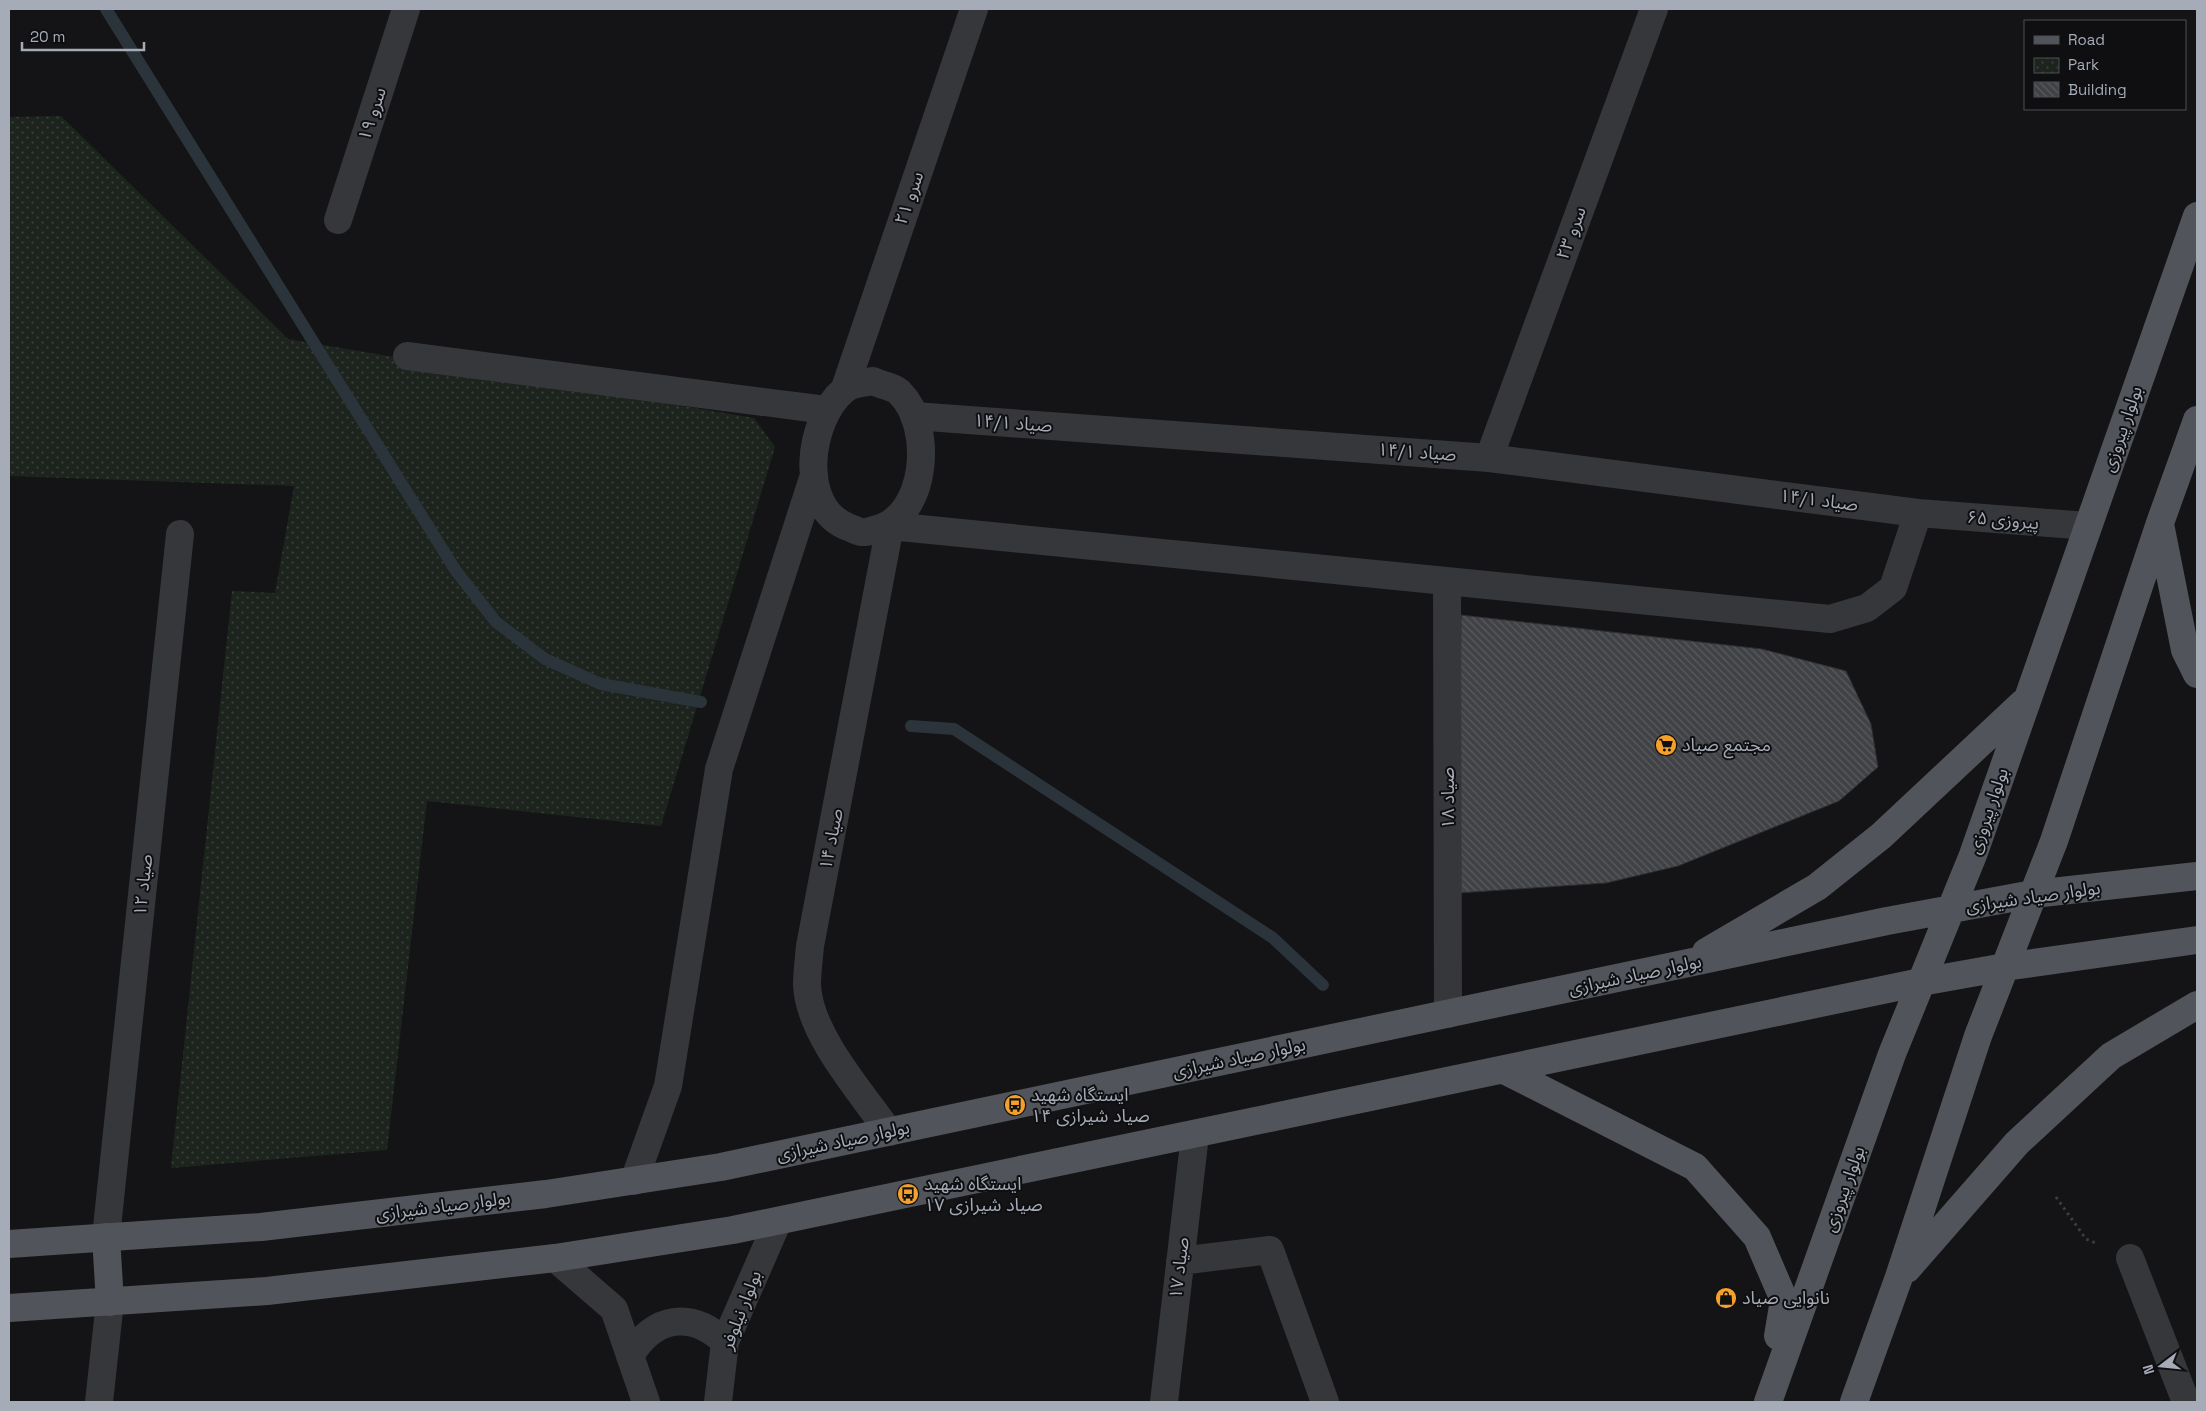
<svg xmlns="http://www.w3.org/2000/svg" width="2206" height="1411" font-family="'Space Grotesk','Noto Sans Arabic',sans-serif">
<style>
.park{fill:url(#park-dots)}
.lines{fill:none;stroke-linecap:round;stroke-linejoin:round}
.stream{stroke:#2a343a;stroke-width:12}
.building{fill:url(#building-back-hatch);stroke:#2e2e32}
.path{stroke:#3b3e42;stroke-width:3;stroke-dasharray:2.5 4;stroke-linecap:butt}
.minor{stroke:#35373b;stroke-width:28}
.major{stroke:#51545a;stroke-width:28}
.labels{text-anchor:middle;stroke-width:4;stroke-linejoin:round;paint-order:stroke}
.street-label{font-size:18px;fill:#a5acb7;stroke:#0f0f11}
.poi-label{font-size:18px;fill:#a5acb7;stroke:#0f0f11;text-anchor:start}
</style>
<defs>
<pattern id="park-dots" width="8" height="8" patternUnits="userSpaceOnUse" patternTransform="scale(1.25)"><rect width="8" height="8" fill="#1c241d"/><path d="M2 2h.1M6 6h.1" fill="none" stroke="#3a413c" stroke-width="1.8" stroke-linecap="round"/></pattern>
<pattern id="building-back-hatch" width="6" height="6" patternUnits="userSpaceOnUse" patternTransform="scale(1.25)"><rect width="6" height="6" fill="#404246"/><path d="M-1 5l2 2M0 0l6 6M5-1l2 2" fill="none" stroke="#595b5e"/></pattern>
</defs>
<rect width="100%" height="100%" fill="#141416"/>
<path class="park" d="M61,116L288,339L754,418L775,447L661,826L427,801L387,1150L171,1168L232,591L275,593L294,486L9,476V117Z"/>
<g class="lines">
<path class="stream" d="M106,9L456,571L496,622L545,659L601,684L701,702
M911,726L954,729L1273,938L1323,985"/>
</g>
<path class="building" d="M1461,615L1762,649L1846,671L1871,724L1878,767L1839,801L1678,866L1606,883L1458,893Z"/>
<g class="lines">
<path class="path" d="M2056,1197L2086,1239L2098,1244"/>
<path class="minor" d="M338,220L406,9
M407,356L826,410
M873,381C880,385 895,387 900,393C934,427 927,516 877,529C873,530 866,533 862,532C858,532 852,528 848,527C797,507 808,420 844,390C850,384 864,383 873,381Z
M845,388L974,9
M914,416L1489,458L1918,513L2088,526
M1489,458L1654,9
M1447,581L1448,1014
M889,1132C861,1092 809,1034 807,985C807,972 809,958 810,946L890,526L1830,619L1867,608L1893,588L1918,513
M634,1181L668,1086L719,769L814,475
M106,1237L180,534
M555,1258L614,1309L646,1402
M2130,1258L2186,1402
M1180,1261L1270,1250L1325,1402
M630,1356C654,1316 691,1310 725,1342
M99,1402L110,1302
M718,1402L725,1342L778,1221
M1164,1402L1195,1135"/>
<path class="major" d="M2160,524L2185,650L2197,674
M1706,952L1817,887L1881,836L2023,703
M1506,1071L1695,1167L1757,1237L1784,1300L1778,1336
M106,1237L110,1302
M9,1244L261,1227L546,1194L721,1167L1887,921L2033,894L2197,876
M1907,1269L2017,1143L2111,1056L2197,1005
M9,1308L267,1291L555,1258L733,1230L1921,982L2005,967L2197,940
M1768,1402L1892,1054L1973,855L2197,216
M1854,1402L1899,1277L1978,1036L2054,841L2160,523L2197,420"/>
</g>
<defs>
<g id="supermarket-disc" transform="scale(1.125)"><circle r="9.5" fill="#f6a02c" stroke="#0f0f11"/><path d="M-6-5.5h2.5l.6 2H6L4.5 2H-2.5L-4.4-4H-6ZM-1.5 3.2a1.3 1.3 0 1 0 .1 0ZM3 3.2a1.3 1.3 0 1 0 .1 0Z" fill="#111"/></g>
<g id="bus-disc" transform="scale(1.125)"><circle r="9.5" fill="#f6a02c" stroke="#0f0f11"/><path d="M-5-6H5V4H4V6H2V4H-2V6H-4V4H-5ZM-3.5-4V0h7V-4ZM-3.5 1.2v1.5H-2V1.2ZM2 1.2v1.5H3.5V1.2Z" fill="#111"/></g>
<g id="shop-disc" transform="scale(1.125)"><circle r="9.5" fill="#f6a02c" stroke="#0f0f11"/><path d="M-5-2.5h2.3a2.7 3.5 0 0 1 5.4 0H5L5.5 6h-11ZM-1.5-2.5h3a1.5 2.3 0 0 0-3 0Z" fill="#111"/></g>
</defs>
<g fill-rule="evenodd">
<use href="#supermarket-disc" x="1666" y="745"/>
<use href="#bus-disc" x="1015" y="1105"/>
<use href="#bus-disc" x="908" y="1194"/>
<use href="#shop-disc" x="1726" y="1298"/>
</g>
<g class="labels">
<g class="street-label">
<text transform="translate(372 114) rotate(-72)" y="6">سرو ۱۹</text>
<text transform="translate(909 198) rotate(-71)" y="6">سرو ۲۱</text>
<text transform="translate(1571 233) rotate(-70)" y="6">سرو ۲۳</text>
<text transform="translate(1013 423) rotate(4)" y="6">صیاد ۱۴/۱</text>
<text transform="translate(2122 429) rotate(-71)" y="6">بولوار پیروزی</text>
<text transform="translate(1417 452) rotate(4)" y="6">صیاد ۱۴/۱</text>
<text transform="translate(1819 500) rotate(7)" y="6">صیاد ۱۴/۱</text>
<text transform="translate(2003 520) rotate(5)" y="6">پیروزی ۶۵</text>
<text transform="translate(1448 798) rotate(-90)" y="6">صیاد ۱۸</text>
<text transform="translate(1988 811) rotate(-71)" y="6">بولوار پیروزی</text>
<text transform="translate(831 839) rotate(-79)" y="6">صیاد ۱۴</text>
<text transform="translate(143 885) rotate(-84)" y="6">صیاد ۱۲</text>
<text transform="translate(2033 897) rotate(-8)" y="6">بولوار صیاد شیرازی</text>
<text transform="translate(1635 975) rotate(-12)" y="6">بولوار صیاد شیرازی</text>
<text transform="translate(1239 1058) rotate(-12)" y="6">بولوار صیاد شیرازی</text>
<text transform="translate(843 1141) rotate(-12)" y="6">بولوار صیاد شیرازی</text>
<text transform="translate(1844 1189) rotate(-70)" y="6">بولوار پیروزی</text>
<text transform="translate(443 1206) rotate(-7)" y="6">بولوار صیاد شیرازی</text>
<text transform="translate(1179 1268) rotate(-83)" y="6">صیاد ۱۷</text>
<text transform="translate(741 1310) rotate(-69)" y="6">بولوار نیلوفر</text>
</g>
<g class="poi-label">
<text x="1682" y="751">مجتمع صیاد</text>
<text x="1031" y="1101">ایستگاه شهید<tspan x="1031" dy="21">صیاد شیرازی ۱۴</tspan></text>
<text x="924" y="1190">ایستگاه شهید<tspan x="924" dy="21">صیاد شیرازی ۱۷</tspan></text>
<text x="1742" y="1304">نانوایی صیاد</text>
</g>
</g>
<rect width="2206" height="1411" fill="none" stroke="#a5acb7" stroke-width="20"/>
<rect x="2024" y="20" width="162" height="90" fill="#0f0f11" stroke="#4b4e53"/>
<rect x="2034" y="36" width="25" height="8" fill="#51545a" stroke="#4b4e53"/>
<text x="2068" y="45" font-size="15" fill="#a5acb7">Road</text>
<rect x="2034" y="58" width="25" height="15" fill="url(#park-dots)" stroke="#4b4e53"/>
<text x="2068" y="70" font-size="15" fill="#a5acb7">Park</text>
<rect x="2034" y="82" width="25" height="15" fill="url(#building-back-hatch)" stroke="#4b4e53"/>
<text x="2068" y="95" font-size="15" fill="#a5acb7">Building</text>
<g transform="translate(2161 1366) rotate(254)" stroke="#0f0f11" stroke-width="4" paint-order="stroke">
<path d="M0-4L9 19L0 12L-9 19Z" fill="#a5acb7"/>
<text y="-8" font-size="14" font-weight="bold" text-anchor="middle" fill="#a5acb7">N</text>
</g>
<path d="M22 42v8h122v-8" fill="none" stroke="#a5acb7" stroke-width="2.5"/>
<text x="30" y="42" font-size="15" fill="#a5acb7" stroke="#0f0f11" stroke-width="4" paint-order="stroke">20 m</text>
</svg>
